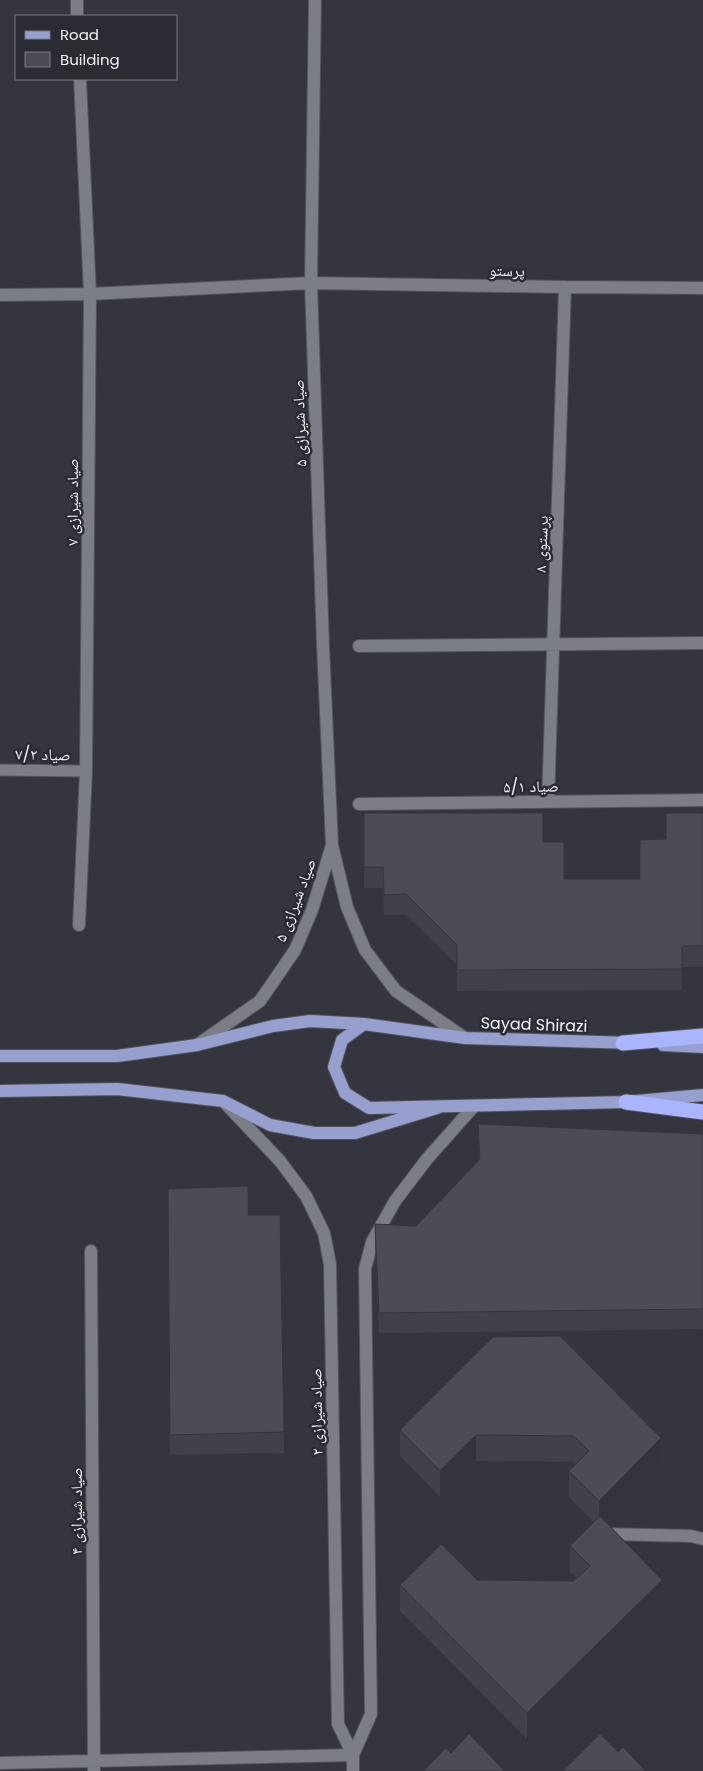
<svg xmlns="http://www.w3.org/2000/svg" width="703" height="1771" font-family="Poppins,'Noto Naskh Arabic',sans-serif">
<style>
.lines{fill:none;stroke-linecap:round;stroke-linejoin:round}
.lane-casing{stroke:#53545b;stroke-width:13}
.street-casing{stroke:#53545b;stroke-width:14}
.primary-casing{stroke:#53545b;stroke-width:14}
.highway-casing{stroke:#53545b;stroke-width:17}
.lane{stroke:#7b7d87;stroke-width:11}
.street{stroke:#7b7d87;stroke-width:12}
.primary{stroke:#979fcf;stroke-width:12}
.highway{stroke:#aab5ff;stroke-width:15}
.wall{fill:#404149}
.shaded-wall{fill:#34353c}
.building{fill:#4b4c55;stroke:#34353c}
.labels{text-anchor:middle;stroke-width:5;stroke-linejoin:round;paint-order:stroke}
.street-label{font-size:16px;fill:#f1f2f7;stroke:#2a2b33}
</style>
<rect width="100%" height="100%" fill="#34353e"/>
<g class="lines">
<g class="lane-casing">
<path id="lane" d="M0,770L86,771"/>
</g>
<g class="street-casing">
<path id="street" d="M315,0L311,283L323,646L332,845L347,907L365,950L396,991L465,1038
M77,16V0
M0,295L90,294L311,283L565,287L703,288
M359,646L703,643
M548,802L565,287
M359,804L703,800
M79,925L86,771L90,294L80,79
M197,1045L260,1001L295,950L312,910L332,845
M226,1104L280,1161L306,1196L324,1233L330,1264L338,1724L353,1755
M91,1251L94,1771
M606,1534L691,1536L703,1539
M0,1763L353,1755
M353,1771V1755L371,1714L365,1269L372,1242L395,1201L427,1159L474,1106"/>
</g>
<g class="primary-casing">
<path id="primary" d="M364,1024L342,1040L334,1067L345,1093L369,1108L626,1102L703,1095
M663,1045L703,1047
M0,1056H117L197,1045L273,1026L310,1021L364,1024L465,1038L633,1043
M0,1091L117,1089L223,1101L270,1125L314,1133H355L440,1107"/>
</g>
<g class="highway-casing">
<path id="highway" d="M623,1043L703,1036
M626,1102L703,1112"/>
</g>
<use href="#lane" class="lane"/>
<use href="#street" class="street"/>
<use href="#primary" class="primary"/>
<use href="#highway" class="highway"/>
</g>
<path class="wall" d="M364,813L543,842L564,879H640L666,839L703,813V967H682V990L457,991V965L406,915H384L383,888H364Z
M478,1124L703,1134V1329L379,1333L375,1244V1224L416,1226L479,1160Z
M168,1189L248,1215L284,1432V1453L170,1455Z
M493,1337L661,1464L605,1521L662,1606L527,1739L400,1611V1585L477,1580L574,1581L577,1578L570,1572V1546L594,1522L569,1497V1471L576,1464L574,1462L476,1461L440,1497L400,1456V1430Z"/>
<path class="shaded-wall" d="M476,1435V1461L440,1497V1471Z
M661,1438V1464L599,1527V1501Z
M662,1580V1606L527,1739V1713Z"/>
<path class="building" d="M364,813H543V842H564V879H640V840L666,839V813H703V946H682V969L457,970V945L406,894L384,895L383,867H364Z
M478,1124L703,1134V1309L379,1313L375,1224L416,1226L480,1159Z
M248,1186V1215H280L284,1432L170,1435L168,1189Z
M560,1336L661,1438L599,1501L569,1471L589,1451L574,1436L476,1435L440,1471L400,1430L493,1337Z
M600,1516L662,1580L527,1713L400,1585L441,1544L477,1580L574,1581L590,1566L570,1546Z
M469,1734L505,1771H423L446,1748L451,1753Z
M600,1734L618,1752L623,1747L646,1771H563Z"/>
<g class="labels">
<g class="street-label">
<text transform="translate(507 270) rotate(1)" y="6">پرستو</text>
<text transform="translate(299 423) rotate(-92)" y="6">صیاد شیرازی ۵</text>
<text transform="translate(72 502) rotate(-90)" y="6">صیاد شیرازی ۷</text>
<text transform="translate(541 544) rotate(-88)" y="6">پرستوی ۸</text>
<text transform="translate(43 754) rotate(1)" y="6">صیاد ۷/۲</text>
<text transform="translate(531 786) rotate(-1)" y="6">صیاد ۵/۱</text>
<text transform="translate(295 900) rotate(-69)" y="6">صیاد شیرازی ۵</text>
<text transform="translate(534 1024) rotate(2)" y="6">Sayad Shirazi</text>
<text transform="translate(316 1412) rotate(-91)" y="6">صیاد شیرازی ۲</text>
<text transform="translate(76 1511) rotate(-90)" y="6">صیاد شیرازی ۴</text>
</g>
</g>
<rect x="15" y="15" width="162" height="65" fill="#2a2b33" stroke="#7a7b81"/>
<rect x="25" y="31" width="25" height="8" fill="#979fcf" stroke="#7a7b81"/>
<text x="60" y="40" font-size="15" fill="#f1f2f7">Road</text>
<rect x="25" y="52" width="25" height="15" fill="#4b4c55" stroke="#7a7b81"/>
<text x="60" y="65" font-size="15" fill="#f1f2f7">Building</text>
</svg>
